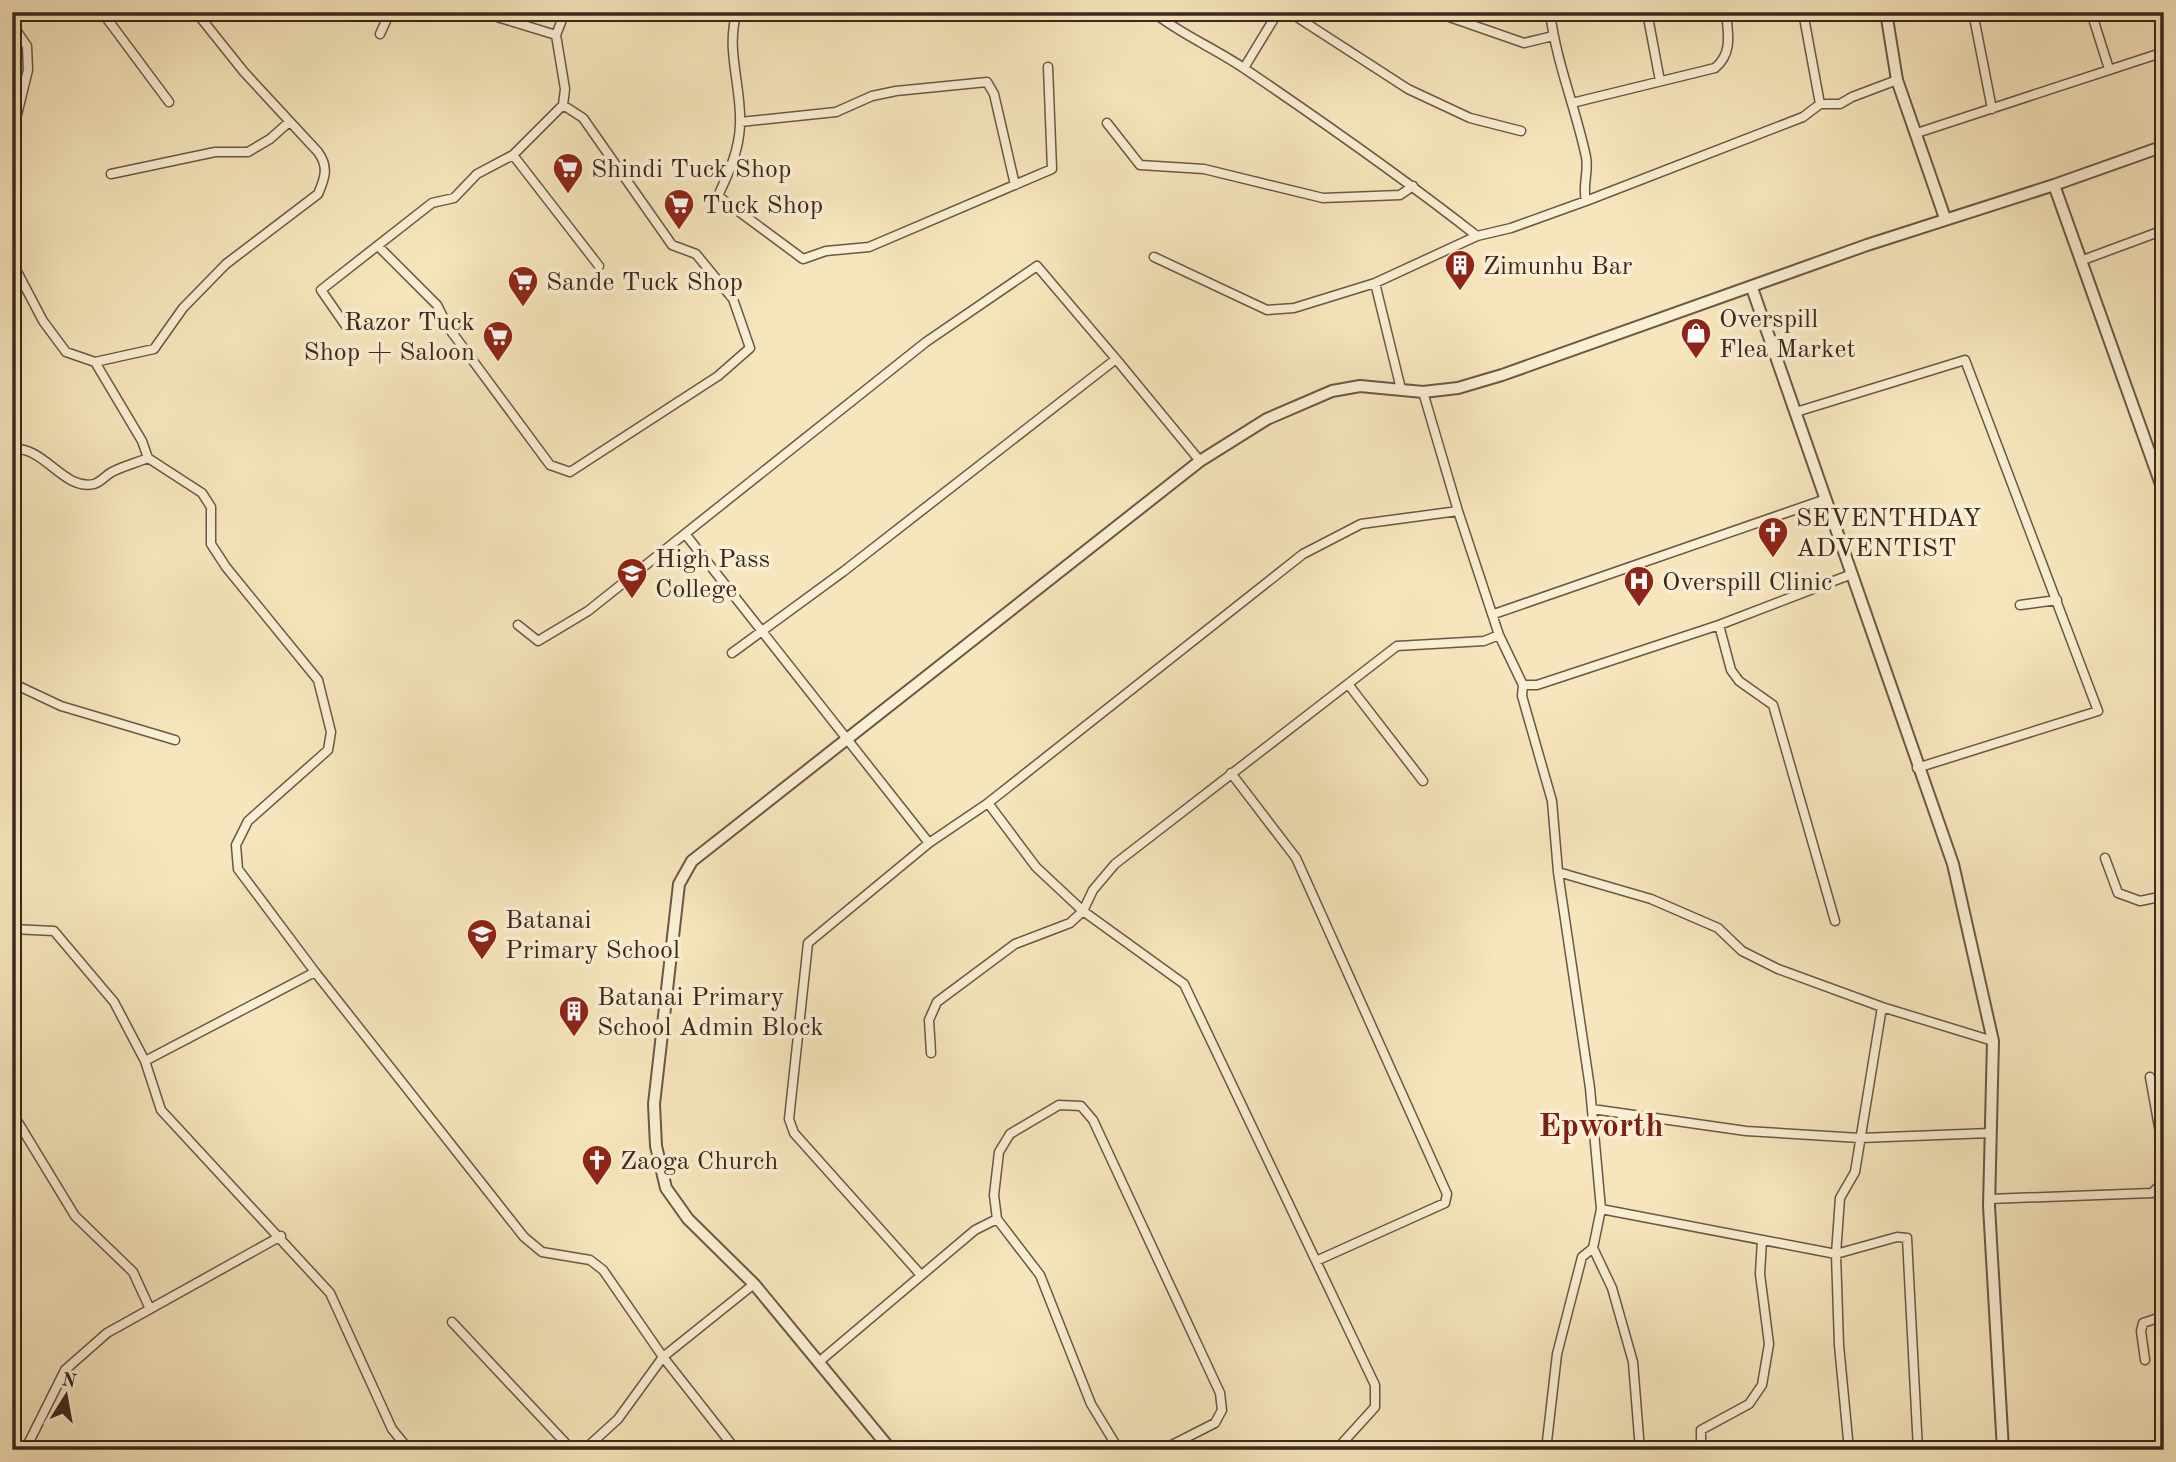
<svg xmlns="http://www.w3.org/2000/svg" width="2176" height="1462" font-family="'Old Standard TT',serif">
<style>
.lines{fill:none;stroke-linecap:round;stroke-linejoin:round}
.minor-casing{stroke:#6a5746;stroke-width:11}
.tertiary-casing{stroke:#6a5746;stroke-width:14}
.minor{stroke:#faefd4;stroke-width:8}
.tertiary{stroke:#faefd4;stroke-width:10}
.labels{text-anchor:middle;stroke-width:7;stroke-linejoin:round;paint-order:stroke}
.poi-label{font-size:26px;fill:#3b271e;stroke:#faefd4;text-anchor:start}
.district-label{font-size:33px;font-weight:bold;fill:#7a1f14;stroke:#faefd4}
</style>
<rect width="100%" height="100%" fill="#f7e6bd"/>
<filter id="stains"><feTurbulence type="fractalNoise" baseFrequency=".00286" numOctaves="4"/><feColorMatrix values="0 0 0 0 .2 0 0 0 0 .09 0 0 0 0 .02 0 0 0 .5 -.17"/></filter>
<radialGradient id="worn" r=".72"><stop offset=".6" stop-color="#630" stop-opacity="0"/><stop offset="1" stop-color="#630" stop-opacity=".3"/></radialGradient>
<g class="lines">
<g class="minor-casing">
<path id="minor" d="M102,12L169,102
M481,12L556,35
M737,12C725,49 742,87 740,125C739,151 729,172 718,196L803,259L826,251L869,247L1052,169L1048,67
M1153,12C1183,36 1217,49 1248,71C1326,124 1403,178 1477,236
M1289,12L1408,89L1470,118L1521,131
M1435,12L1524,43L1553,36
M1550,12C1556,62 1576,109 1586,157C1589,172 1582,186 1586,201
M1647,12L1660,81
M1803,12L1820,104
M1973,12L1992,109
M2091,12L2109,69
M12,24L27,46L28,70L12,135
M380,34L390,12
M1244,68L1278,12
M1572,103L1715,68C1733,53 1728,34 1726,12
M740,122L836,112L872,96L896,91L987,82L994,94L1015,185
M1107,123L1140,165L1204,169L1323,198L1400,195L1413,186
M1917,133L2164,52
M513,155L599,266
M111,174L215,152H248L270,139L289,122
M378,246L437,305L448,327L550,465L570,472L718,376L750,348L733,299L696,254L672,245L583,118L563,105
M1154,257L1267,310L1294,308L1375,283L1477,236L1511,228L1586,201L1803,117L1820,104H1840L1852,97L1897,80
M2083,260L2164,230
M12,262L43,321L66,352L95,362L142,441L148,458L202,493L211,507V544L226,567L318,680L331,732L328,750L248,821L236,845L238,869L315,972L524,1237L542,1252L590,1260L603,1270L663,1357L736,1450
M1375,283L1401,389
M346,326L321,290L432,203L454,198L477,174L513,155L563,105L565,89L556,35L565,12
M95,362L154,349L183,308L226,264L318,194C325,178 329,167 318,152L244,72L196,12
M1423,392L1458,511L1499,635L1523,685H1537L1719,625L1852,574
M1796,412L1965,360L2098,711L1917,768
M12,449C45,446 63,491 94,484C101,482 106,475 112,472C123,466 136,463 148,458
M686,535L929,843
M2020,605L2057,600
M1494,614L1826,499
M518,625L538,641L588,611L926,342L1037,266L1116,359
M1719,625L1731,670L1739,681L1773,705L1835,921
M732,653L844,571L1116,359L1200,461
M12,683L61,706L175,740
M1348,684L1423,781
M1523,685L1522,696L1552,801L1558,872L1590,1088L1601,1209L1593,1248L1612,1288L1633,1362L1640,1450
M1231,773L1296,858L1447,1194L1445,1203L1316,1261
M988,803L1036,867L1083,911L1184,984L1375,1385V1407L1336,1450
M2105,858L2118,893L2140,901L2164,896
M1558,872L1651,899L1718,928L1742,951L1778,969L1882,1007L1993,1041
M12,929L54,931L114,1002L145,1061L161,1110L330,1293L392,1429L409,1450
M931,1053L929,1020L937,1002L1015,944L1070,923L1083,911L1093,890L1115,864L1397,646L1484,641L1499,635
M145,1061L315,972
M2150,1077L2164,1155
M1592,1109L1746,1131L1860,1138L1990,1133
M13,1114L75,1216L133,1272L150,1309
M1989,1199L2152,1193L2164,1181
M1601,1209L1836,1254L1897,1237L1907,1238L1918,1450
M920,1274L794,1133L789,1119L808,943L929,843L988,803L1303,554L1361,524L1458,511
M452,1322L572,1450
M2145,1360L2141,1331L2143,1323L2164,1316
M820,1361L975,1230L997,1219
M25,1450L65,1370L107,1333L281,1236
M584,1450L618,1419L663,1357L754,1284
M1119,1450L1091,1404L1040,1275L997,1219L994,1195L999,1152L1010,1134L1059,1105L1081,1106L1093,1120L1220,1393L1222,1410L1215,1423L1162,1450
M1546,1450L1557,1354L1582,1257L1593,1248
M1701,1450V1430L1749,1404L1762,1385L1769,1344L1760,1274L1762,1240
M1849,1450L1839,1345L1836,1254L1840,1198L1855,1172L1882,1007"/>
</g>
<g class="tertiary-casing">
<path id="tertiary" d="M1886,12L1897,80L1945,218
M2054,185L2164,493
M1752,288L1953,864L1993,1041L1989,1206L2003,1450
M891,1450L754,1284L688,1219L666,1188L656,1146L654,1104L679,884L692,861L1200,461L1267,419L1332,391L1360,386L1423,392L1458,388L1502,375L1867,245L2054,185L2164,146"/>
</g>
<use href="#minor" class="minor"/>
<use href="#tertiary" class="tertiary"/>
</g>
<defs>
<g id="supermarket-pin" transform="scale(1.575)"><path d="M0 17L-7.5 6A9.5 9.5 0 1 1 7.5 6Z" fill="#8f2418" stroke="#faefd4"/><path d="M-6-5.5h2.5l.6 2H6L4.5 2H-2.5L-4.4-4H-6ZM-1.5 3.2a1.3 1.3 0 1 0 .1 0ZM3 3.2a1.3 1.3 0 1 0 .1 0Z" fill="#fff"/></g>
<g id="building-pin" transform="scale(1.575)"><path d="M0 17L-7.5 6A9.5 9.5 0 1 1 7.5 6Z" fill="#8f2418" stroke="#faefd4"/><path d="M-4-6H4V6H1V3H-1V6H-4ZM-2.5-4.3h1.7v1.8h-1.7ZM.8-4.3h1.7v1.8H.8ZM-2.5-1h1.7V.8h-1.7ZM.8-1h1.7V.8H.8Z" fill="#fff"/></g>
<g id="shop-pin" transform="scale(1.575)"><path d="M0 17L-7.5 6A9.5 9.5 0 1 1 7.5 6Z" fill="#8f2418" stroke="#faefd4"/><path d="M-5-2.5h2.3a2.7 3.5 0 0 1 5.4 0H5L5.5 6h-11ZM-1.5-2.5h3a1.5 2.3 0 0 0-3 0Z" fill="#fff"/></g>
<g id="church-pin" transform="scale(1.575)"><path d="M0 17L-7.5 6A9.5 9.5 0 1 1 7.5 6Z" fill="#8f2418" stroke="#faefd4"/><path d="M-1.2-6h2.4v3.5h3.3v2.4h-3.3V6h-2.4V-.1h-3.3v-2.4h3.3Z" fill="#fff"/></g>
<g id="university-pin" transform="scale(1.575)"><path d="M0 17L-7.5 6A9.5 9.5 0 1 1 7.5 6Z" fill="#8f2418" stroke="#faefd4"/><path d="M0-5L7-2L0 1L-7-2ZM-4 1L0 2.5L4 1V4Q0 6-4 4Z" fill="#fff"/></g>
<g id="hospital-pin" transform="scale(1.575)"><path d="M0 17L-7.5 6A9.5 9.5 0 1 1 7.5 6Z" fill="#8f2418" stroke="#faefd4"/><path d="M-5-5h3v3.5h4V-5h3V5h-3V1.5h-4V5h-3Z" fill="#fff"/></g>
<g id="school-pin" transform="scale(1.575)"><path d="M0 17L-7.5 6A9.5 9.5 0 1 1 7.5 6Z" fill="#8f2418" stroke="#faefd4"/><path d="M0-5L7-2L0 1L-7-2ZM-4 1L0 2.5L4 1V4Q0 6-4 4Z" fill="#fff"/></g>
</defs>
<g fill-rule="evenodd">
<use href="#supermarket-pin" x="568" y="168"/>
<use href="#supermarket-pin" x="679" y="204"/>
<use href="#building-pin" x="1460" y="265"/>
<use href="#supermarket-pin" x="523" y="281"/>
<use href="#shop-pin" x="1696" y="333"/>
<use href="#supermarket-pin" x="498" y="336"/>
<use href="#church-pin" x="1773" y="532"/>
<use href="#university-pin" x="632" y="573"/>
<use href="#hospital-pin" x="1639" y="581"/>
<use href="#school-pin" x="482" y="934"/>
<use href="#building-pin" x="574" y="1011"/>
<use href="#church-pin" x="597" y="1160"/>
</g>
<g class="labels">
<g class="poi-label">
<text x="591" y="177">Shindi Tuck Shop</text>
<text x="702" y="213">Tuck Shop</text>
<text x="1483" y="274">Zimunhu Bar</text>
<text x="546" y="290">Sande Tuck Shop</text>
<text x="1719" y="327">Overspill<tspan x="1719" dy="30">Flea Market</tspan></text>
<text x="475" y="330" text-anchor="end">Razor Tuck<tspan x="475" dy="30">Shop + Saloon</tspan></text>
<text x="1796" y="526">SEVENTHDAY<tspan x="1796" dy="30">ADVENTIST</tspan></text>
<text x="655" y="567">High Pass<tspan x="655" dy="30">College</tspan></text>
<text x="1662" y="590">Overspill Clinic</text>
<text x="505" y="928">Batanai<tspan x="505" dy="30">Primary School</tspan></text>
<text x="597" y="1005">Batanai Primary<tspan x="597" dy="30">School Admin Block</tspan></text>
<text x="620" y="1169">Zaoga Church</text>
</g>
<g class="district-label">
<text x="1601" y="1136">Epworth</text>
</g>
</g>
<rect width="2176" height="1462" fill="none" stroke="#f7e6bd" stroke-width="42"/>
<rect x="14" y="14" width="2148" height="1434" fill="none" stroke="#3b271e" stroke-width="3.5"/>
<rect x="21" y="21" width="2134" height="1420" fill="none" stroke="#3b271e" stroke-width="2"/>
<g transform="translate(66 1396) rotate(11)" stroke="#faefd4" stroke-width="5" paint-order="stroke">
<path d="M0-5L12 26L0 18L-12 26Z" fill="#3b271e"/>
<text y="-10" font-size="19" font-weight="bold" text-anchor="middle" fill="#3b271e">N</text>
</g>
<rect width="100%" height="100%" filter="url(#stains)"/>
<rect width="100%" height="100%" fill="url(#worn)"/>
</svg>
